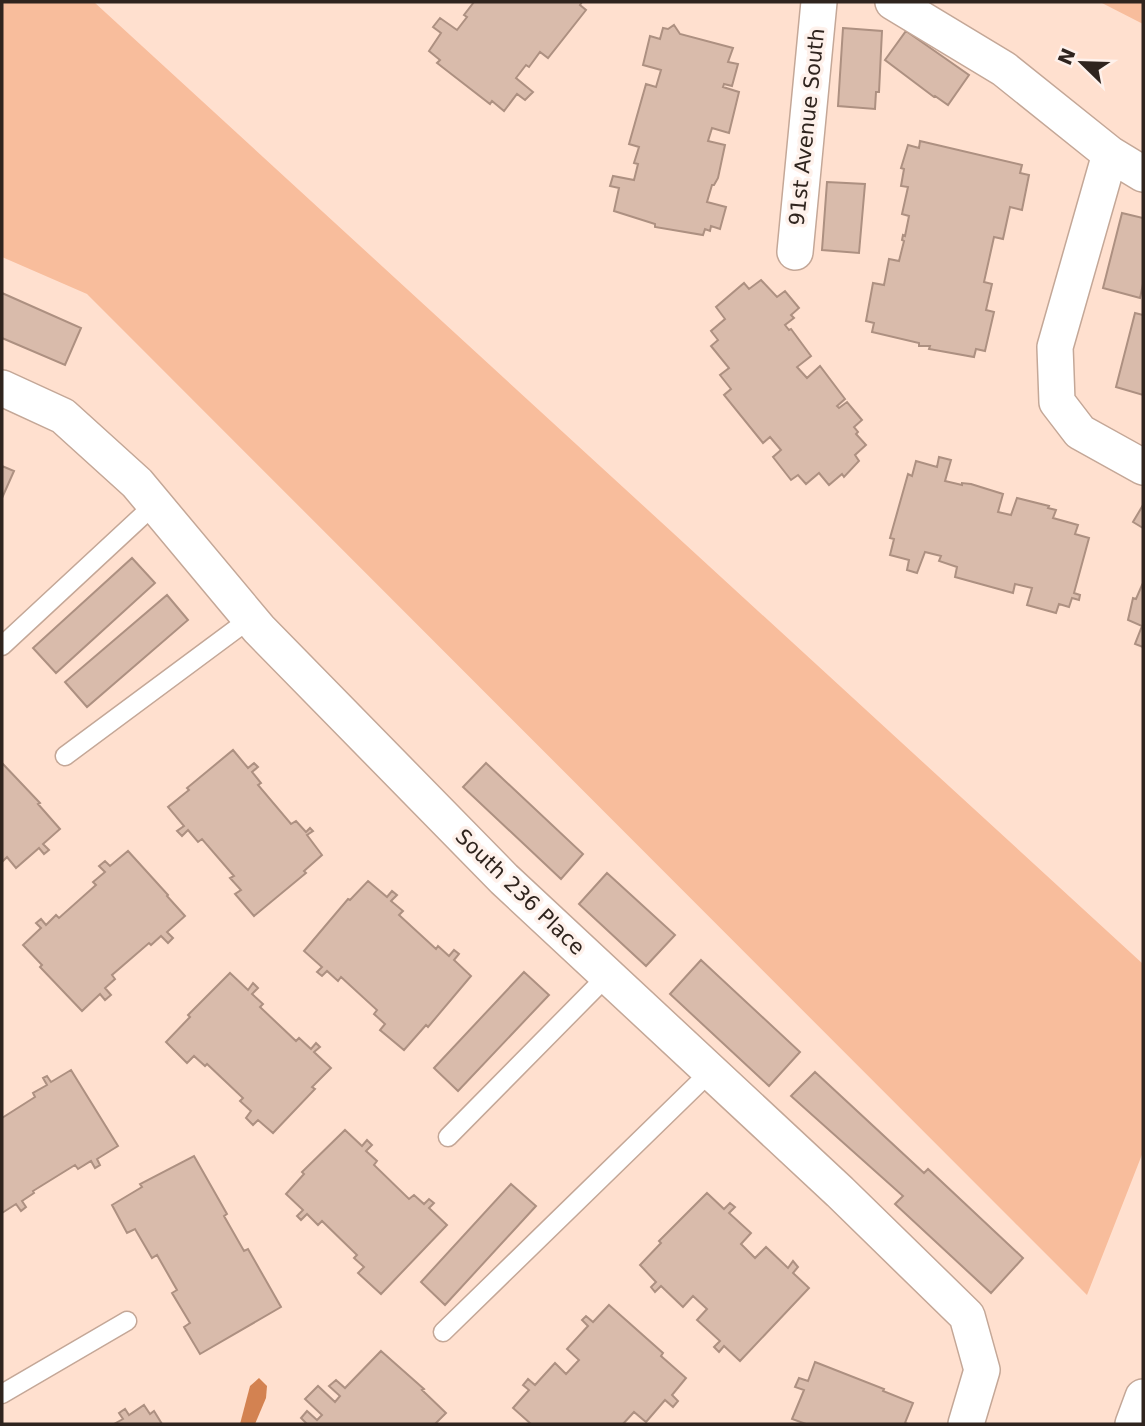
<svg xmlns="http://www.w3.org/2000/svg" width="1145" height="1426" font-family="'DejaVu Sans',sans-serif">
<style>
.green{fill:#f8bd9c}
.water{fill:#d38251}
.building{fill:#d9bbab;stroke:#ad9081;stroke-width:2}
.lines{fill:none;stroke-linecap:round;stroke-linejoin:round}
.lane-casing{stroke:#c4a797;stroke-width:21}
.street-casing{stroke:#c4a797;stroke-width:38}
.lane{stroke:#fff;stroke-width:18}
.street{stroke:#fff;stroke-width:35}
.labels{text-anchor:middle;stroke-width:7;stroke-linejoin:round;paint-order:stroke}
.street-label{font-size:21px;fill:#2f241e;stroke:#fef1eb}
</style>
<rect width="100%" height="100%" fill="#ffe0cf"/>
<path class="green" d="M2,2H94L1143,964V1152L1087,1295L87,294L2,257Z
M1100,2H1143V24Z"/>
<path class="water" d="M259,1378L267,1386L266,1398L255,1424H240L250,1386Z"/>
<path class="building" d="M474,2H582L580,5L586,10L548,58L540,52L529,67L526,65L516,78L533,92L525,100L517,94L504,111L492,101L490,104L437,63L440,60L429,51L441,33L433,27L440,18L457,30L467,17L464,15Z
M674,25L680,34L733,48L728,62L738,64L732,86L724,84L723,87L739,92L729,133L712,128L708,141L725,145L718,178L714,185H712L707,202L726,207L720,229L711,226L710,231L705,229L703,235L655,227V224L614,211L619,188L610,186L613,176L634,180L638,164L634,163L639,147L629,144L646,84L656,87L661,70L643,65L650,36L660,39L663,28L668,29Z
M843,28L882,31L879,92H876L875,109L838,106Z
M906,31L969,75L948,105L935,96L934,97L885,60Z
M920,141L1022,165L1020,173L1029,175L1022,210L1010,207L1003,239L994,237L984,282L992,284L986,310L994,312L985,351L976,349L974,357L929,349L930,346H919V343L872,332L874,323L866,321L873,283L884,285L889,259L899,261L904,241L902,240L903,235L905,236L909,216L902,214L908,187L901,186L904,169L901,168L908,145L919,148Z
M827,182L865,184L859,253L822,250Z
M1122,213L1143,218V284L1140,298L1103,288Z
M761,280L777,297L785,291L799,308L791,315L794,318L785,325L789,330L791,329L811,356L797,367L807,378L820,366L845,399L837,406L839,408L847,402L862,420L854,427L858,432L856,434L866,445L855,455L859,461L844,477L842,474L829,485L819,473L806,484L798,475L791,480L773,457L781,450L770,437L763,443L724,395L731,389L720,375L729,368L711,346L718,340L711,331L725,319L716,307L744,283L749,289Z
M2,293L81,328L65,365L2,338Z
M1135,313L1143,315V395L1116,387Z
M939,457L951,460L945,481L962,485V483L971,484L1003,494L998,512L1011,515L1017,498L1049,506L1048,508L1056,510L1053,518L1078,525L1075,534L1089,538L1074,593L1080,595L1079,600L1072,598L1069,607L1059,604L1056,613L1027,605L1032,588L1015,584L1013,593L955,577L957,567L939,561L941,556L925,552L917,573L907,570L909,560L890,555L894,539L890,538L908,474L912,476L916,461L937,467Z
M2,466L14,471L2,498Z
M1143,505V528L1133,522Z
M132,558L155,583L56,673L33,648Z
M1142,585L1143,586V647L1135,644L1142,626L1128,620L1133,598L1136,599Z
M167,595L188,620L87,707L65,682Z
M233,750L248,768L254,763L258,767L252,772L261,783L258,785L291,824L296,821L306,832L310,828L313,831L307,835L322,855L304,871L306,873L254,916L235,894L241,890L230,878L234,876L202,839L198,842L188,830L182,836L177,831L184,826L168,807L189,790L187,788Z
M2,763L40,803L38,804L60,829L43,844L49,850L44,854L39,848L16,868L7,857L2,862Z
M486,763L583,854L561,879L463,787Z
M128,851L168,895L167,896L185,916L167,932L173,938L168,943L161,936L151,945L149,943L112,975L115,979L105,988L111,995L105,1000L100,994L82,1011L40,967L42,965L23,945L41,928L36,923L41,919L46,925L56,915L59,918L96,885L93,882L105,872L99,866L105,861L110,866Z
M607,873L675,935L646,966L579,904Z
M368,881L387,897L392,891L397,895L391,901L403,911L399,915L436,949L438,946L449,956L454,950L459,954L454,960L471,976L428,1027L426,1025L404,1050L380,1030L385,1024L374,1014L377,1010L341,977L338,981L327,971L322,976L317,972L322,967L304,951L348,899L350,900Z
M701,960L800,1052L769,1086L670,994Z
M524,972L549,995L458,1091L434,1068Z
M230,973L248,990L253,983L258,988L252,994L263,1004L260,1007L296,1041L299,1038L311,1049L316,1043L320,1047L314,1052L331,1068L312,1087L315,1089L273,1133L258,1120L253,1125L246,1118L251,1111L240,1101L243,1098L207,1064L205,1066L194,1056L187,1063L166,1042L190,1017L188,1015Z
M71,1070L118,1146L97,1159L100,1165L95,1168L91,1161L78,1169L75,1165L33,1191L34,1193L22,1201L26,1207L21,1211L16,1204L2,1213V1118L35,1097L33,1093L47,1085L43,1078L47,1076L51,1082Z
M815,1072L924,1173L928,1169L1023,1258L991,1293L895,1204L903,1196L791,1096Z
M345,1130L362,1146L367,1140L372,1145L366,1151L377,1161L374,1165L409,1199L414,1195L424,1204L429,1199L434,1203L429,1208L447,1225L381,1294L358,1273L364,1267L354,1258L357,1255L322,1221L318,1225L307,1214L301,1220L297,1216L303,1210L286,1194L304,1174L302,1172Z
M194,1156L227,1214L224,1216L244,1251L248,1249L281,1307L200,1354L184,1327L190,1323L172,1293L177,1290L157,1255L152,1258L135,1229L127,1233L112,1205L142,1187L140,1184Z
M511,1184L536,1206L445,1305L421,1282Z
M707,1193L724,1209L730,1203L735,1207L729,1213L751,1233L741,1244L755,1258L766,1247L788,1268L793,1261L798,1267L793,1273L809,1288L740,1361L724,1346L719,1352L714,1347L720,1341L697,1320L707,1309L693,1296L683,1307L661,1286L655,1292L651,1287L656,1282L640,1265L661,1243L659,1241Z
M609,1305L663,1353L661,1356L686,1378L672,1395L678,1401L673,1407L665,1400L646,1422L634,1412L623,1424H531L513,1408L529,1390L523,1385L528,1379L535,1385L555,1363L566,1374L579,1360L567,1349L588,1326L582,1320L586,1316L593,1322Z
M381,1351L424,1389L422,1390L446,1413L435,1424H307L301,1418L307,1411L317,1420L322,1415L305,1399L318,1386L335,1402L340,1396L329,1386L336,1380L345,1388Z
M815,1362L884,1389L883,1391L913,1403L905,1423L908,1424H806L792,1419L804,1390L795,1387L799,1378L808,1381Z
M144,1405L150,1414L154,1411L162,1424H114L123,1419L119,1413L125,1409L129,1415Z"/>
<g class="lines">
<g class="lane-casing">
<path id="lane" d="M2,646L155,504
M65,756L251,618
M448,1137L607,976
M443,1332L710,1072
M2,1394L127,1321"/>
</g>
<g class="street-casing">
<path id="street" d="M893,2L1004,69L1110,154L1143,174
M1110,154L1055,347L1057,402L1080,432L1143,467
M795,252L819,2
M2,388L63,416L137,483L259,629L504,879L840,1192L967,1316L982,1370L966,1424
M1133,1424L1143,1397"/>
</g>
<use href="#lane" class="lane"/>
<use href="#street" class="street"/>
</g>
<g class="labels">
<g class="street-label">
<text transform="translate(807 127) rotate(-84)" y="7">91st Avenue South</text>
<text transform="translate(520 892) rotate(44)" y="7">South 236 Place</text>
</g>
</g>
<rect width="1145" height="1426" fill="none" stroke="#2f241e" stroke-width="7"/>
<g transform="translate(1082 63) rotate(293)" stroke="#fef1eb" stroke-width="5" paint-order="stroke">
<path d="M0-5L12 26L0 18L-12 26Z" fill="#2f241e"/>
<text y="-10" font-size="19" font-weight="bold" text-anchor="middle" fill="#2f241e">N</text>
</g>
</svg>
